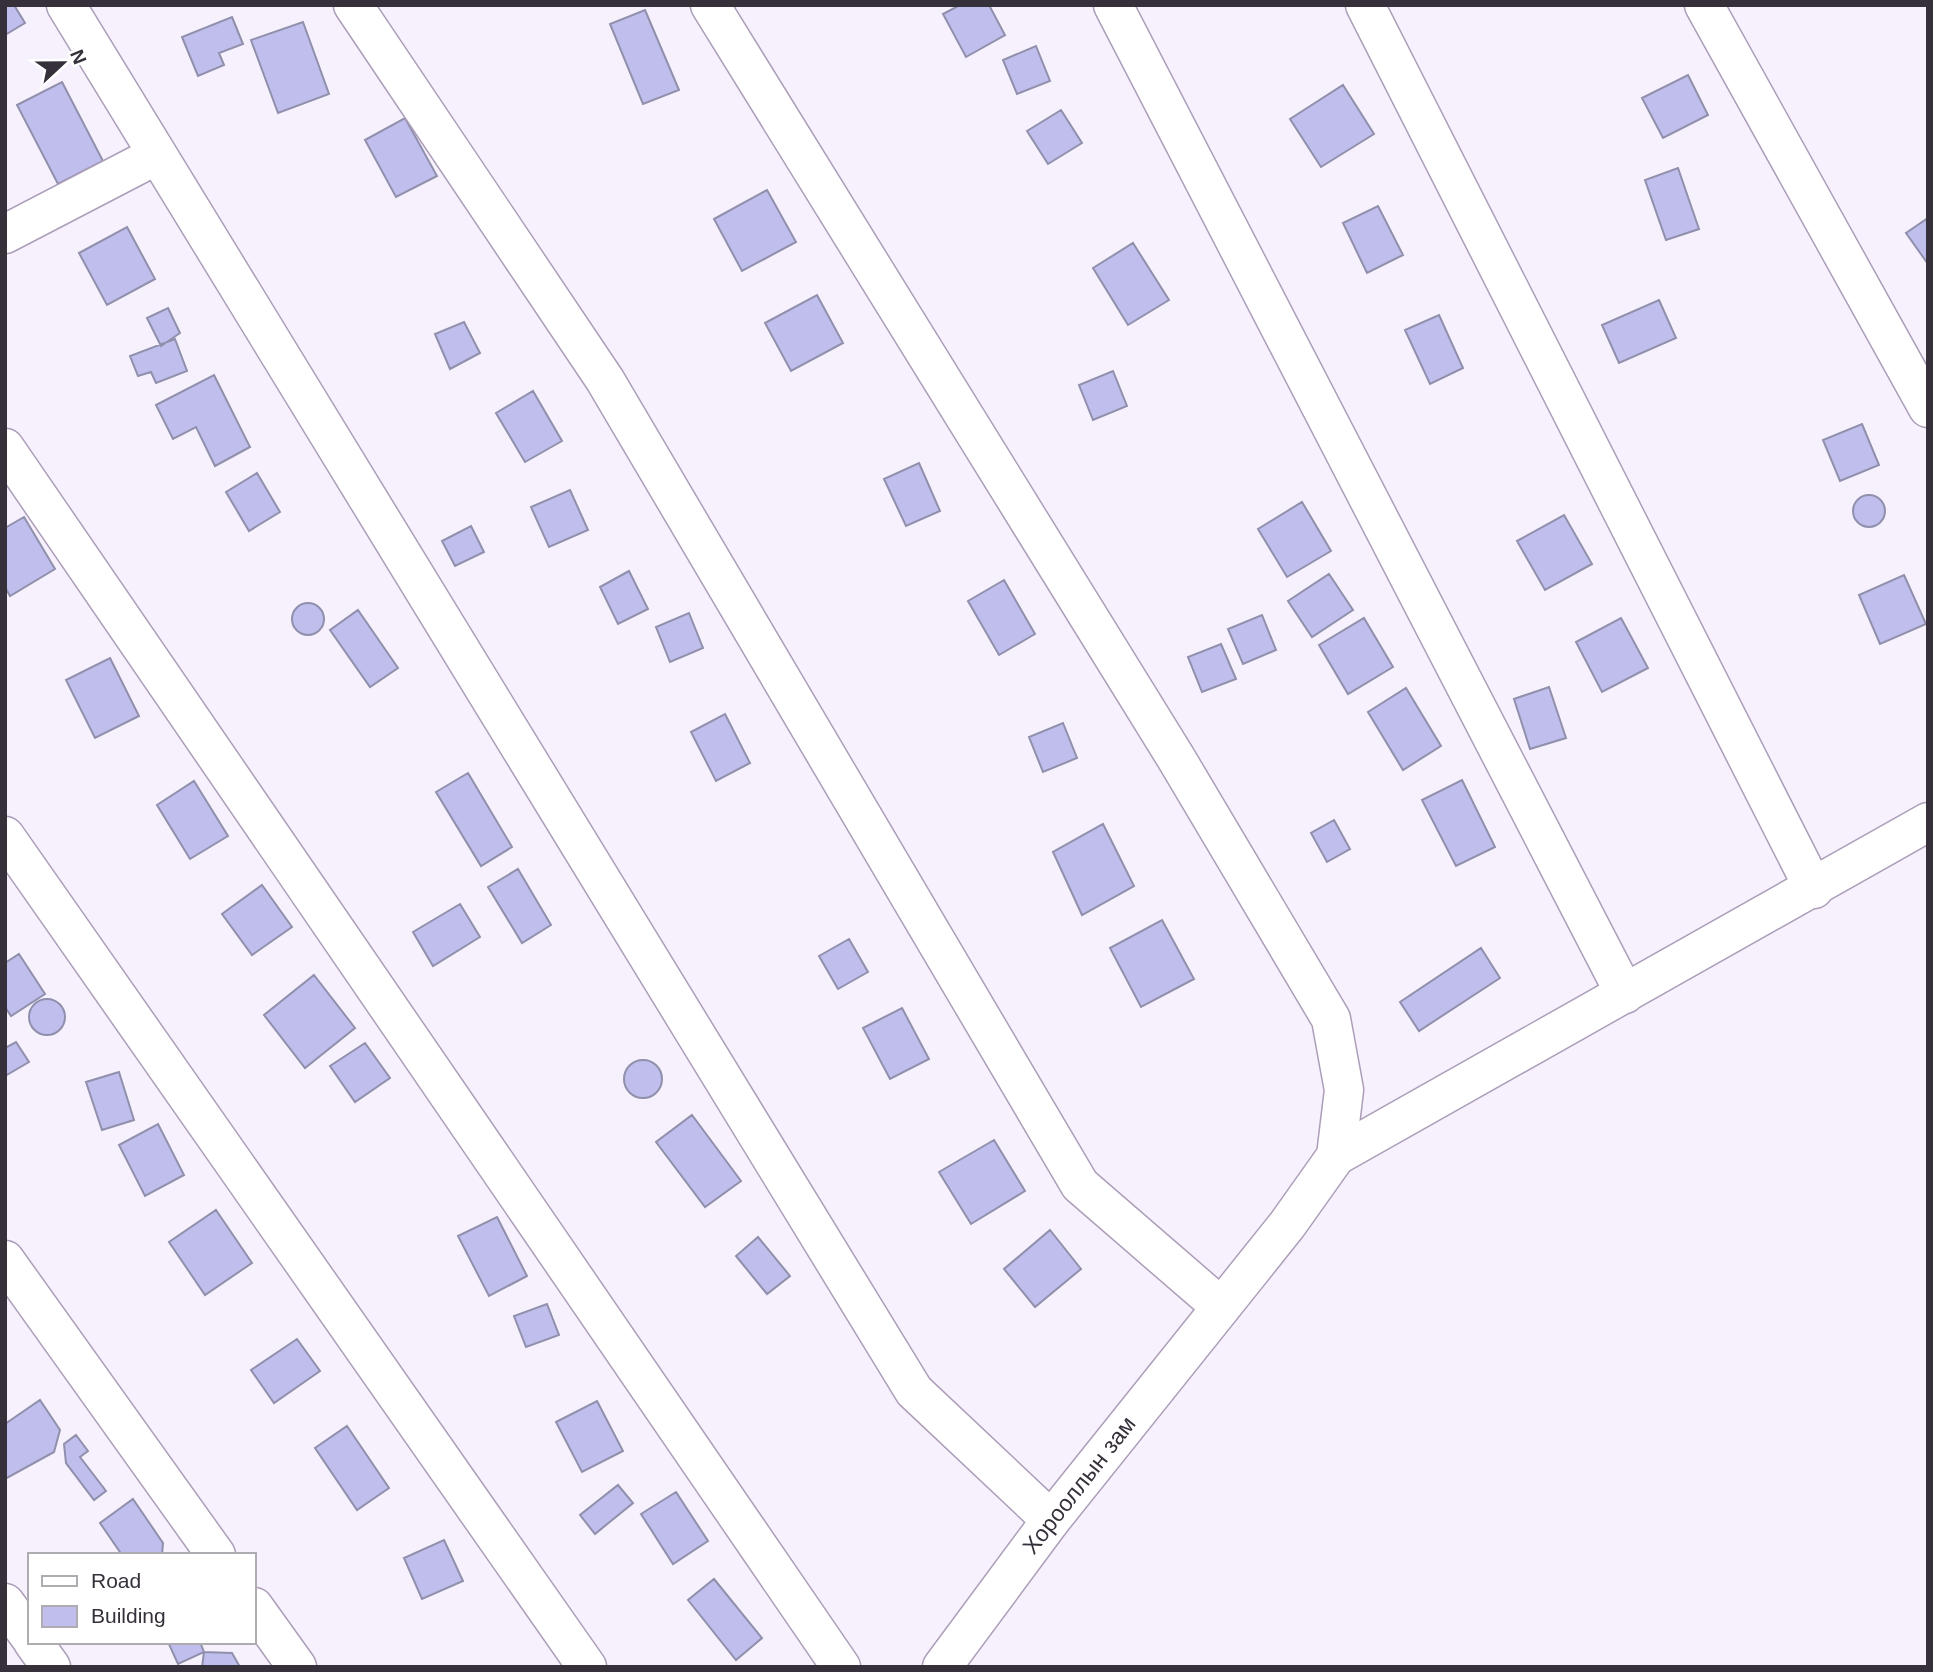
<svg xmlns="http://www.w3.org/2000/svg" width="1933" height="1672" font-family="Arial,sans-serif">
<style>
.building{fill:#bfbeed;stroke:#9090ac;stroke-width:2}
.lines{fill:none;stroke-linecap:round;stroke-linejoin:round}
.street-casing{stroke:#ac9eb9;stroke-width:41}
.secondary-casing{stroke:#ac9eb9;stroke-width:41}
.street{stroke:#fff;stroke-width:38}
.secondary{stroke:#fff;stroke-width:38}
.labels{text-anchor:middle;stroke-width:6;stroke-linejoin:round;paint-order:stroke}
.street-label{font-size:23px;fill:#36303b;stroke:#fff}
</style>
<rect width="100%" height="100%" fill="#f7f1fd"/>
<path class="building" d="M5,5H14L25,23L5,35Z
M960,5H989L1005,35L966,57L943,14Z
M645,10L679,90L643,104L610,24Z
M232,17L243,44L219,53L224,65L198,76L182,37Z
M303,22L329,94L278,113L251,40Z
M1036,46L1050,81L1017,94L1003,60Z
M1688,75L1708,115L1663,138L1642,98Z
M62,82L103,161L58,184L17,105Z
M1343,85L1374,134L1321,167L1290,119Z
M1061,110L1082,143L1048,164L1027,131Z
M405,118L437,176L396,197L365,140Z
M1678,168L1699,229L1666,240L1645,180Z
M767,190L796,242L742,271L714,219Z
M1378,206L1403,255L1367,273L1343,223Z
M1928,218V264L1906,233Z
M127,227L155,279L107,305L79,253Z
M1133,243L1169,300L1128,325L1093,268Z
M817,295L843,343L791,371L765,323Z
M1659,300L1676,338L1619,363L1602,325Z
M168,308L180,333L161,346L147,318Z
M1439,315L1463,368L1430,384L1405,330Z
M464,322L480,353L450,369L435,334Z
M175,339L187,371L156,383L151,372L138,376L130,356Z
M1113,371L1127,406L1093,420L1079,385Z
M214,375L250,447L215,466L196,427L173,439L156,405Z
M533,391L562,441L525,462L496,413Z
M1862,424L1879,465L1840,481L1823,440Z
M919,463L940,511L906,526L884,479Z
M257,473L280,512L249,531L226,492Z
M570,490L588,530L549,547L531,507Z
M1853 511a16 16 0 1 1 32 0a16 16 0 1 1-32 0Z
M1302,502L1331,551L1287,577L1258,529Z
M1564,515L1592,564L1545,590L1517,541Z
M24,517L55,569L10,596L5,587V528Z
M471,526L484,552L455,566L442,541Z
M629,571L648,609L618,624L600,587Z
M1329,574L1353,610L1312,637L1288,601Z
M1904,575L1926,624L1880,644L1859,595Z
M1004,580L1035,634L999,655L968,601Z
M292 619a16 16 0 1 1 32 0a16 16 0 1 1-32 0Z
M358,610L398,668L370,687L330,630Z
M689,613L703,648L670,662L656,627Z
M1262,615L1276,650L1243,664L1228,629Z
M1364,618L1393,667L1348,694L1319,645Z
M1621,618L1648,668L1602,692L1576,642Z
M1221,644L1236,679L1202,692L1188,657Z
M110,658L139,716L95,738L66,680Z
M1549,687L1566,738L1530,749L1514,699Z
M1406,688L1441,746L1403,770L1368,712Z
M725,714L750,763L716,781L691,732Z
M1063,723L1077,758L1043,772L1029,737Z
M468,773L512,847L481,866L436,792Z
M1462,780L1495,847L1456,866L1422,800Z
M194,781L228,836L190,859L157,805Z
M1334,820L1350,849L1327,862L1311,833Z
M1103,824L1134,886L1082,915L1053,852Z
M518,869L551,925L522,943L488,887Z
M262,885L292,927L252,955L222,914Z
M460,904L480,937L433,966L413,932Z
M1162,920L1194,979L1141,1007L1110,948Z
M849,939L868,972L838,989L819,956Z
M1481,948L1500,978L1419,1031L1400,1002Z
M19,954L45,994L11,1016L5,1007V963Z
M314,975L355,1028L305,1068L264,1015Z
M29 1017a18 18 0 1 1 36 0a18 18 0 1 1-36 0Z
M902,1008L929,1059L890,1079L863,1028Z
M16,1042L29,1062L5,1076V1048Z
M365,1043L390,1078L355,1102L330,1066Z
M624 1079a19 19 0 1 1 38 0a19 19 0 1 1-38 0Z
M119,1072L134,1120L102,1130L86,1082Z
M692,1115L741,1181L705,1207L656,1142Z
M158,1124L184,1175L145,1196L119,1145Z
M994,1140L1025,1191L971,1224L939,1172Z
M216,1210L252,1263L205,1295L169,1242Z
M497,1217L527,1276L489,1296L458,1236Z
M1050,1230L1081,1269L1035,1307L1004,1269Z
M758,1237L790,1276L767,1294L736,1256Z
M547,1304L559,1335L526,1347L514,1316Z
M297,1339L320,1371L274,1403L251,1370Z
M40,1400L60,1430L54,1452L5,1479V1424Z
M597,1401L623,1451L582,1472L556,1422Z
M347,1426L389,1488L357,1510L315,1448Z
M76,1435L88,1451L80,1457L106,1491L94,1500L66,1463L64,1444Z
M618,1485L633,1503L595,1534L580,1515Z
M676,1492L708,1541L673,1564L641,1514Z
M133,1499L163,1543L162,1555H122L100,1523Z
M444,1540L463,1581L422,1599L404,1558Z
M714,1579L762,1638L736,1660L688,1600Z
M168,1642H200L204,1652L178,1664Z
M204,1652L232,1653L240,1667H202Z"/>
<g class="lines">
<g class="street-casing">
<path id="street" d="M66,5L914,1391L1051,1520
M353,5L605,380L1080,1185L1221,1307
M1113,5L1625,994
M1365,5L1814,889
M1704,5L1928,408
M5,234L157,155
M5,448L841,1667
M5,836L587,1667
M1336,1156L1928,822
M5,1260L216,1555
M5,1603L30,1637
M254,1607L297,1667
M33,1642L51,1667"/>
</g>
<g class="secondary-casing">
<path id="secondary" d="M710,5L1176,758L1331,1019L1344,1090L1336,1156L1287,1225L1051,1520L942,1667"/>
</g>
<use href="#street" class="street"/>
<use href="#secondary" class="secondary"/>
</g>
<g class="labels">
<g class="street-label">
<text transform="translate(1079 1485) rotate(-52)" y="8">Хорооллын зам</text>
</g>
</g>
<rect width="1933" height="1672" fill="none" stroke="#36303b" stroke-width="14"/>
<rect x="28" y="1553" width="228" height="91" fill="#ffffff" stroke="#afacb1" stroke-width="2"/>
<rect x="42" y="1576" width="35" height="10" fill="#ffffff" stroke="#afacb1" stroke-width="2"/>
<text x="91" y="1588" font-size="21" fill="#36303b">Road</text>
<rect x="42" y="1606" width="35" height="21" fill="#bfbeed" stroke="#afacb1" stroke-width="2"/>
<text x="91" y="1623" font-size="21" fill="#36303b">Building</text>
<g transform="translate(63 63) rotate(68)" stroke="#ffffff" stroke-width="5" paint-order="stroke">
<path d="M0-5L12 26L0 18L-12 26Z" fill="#36303b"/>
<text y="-10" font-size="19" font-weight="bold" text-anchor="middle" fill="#36303b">N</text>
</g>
</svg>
